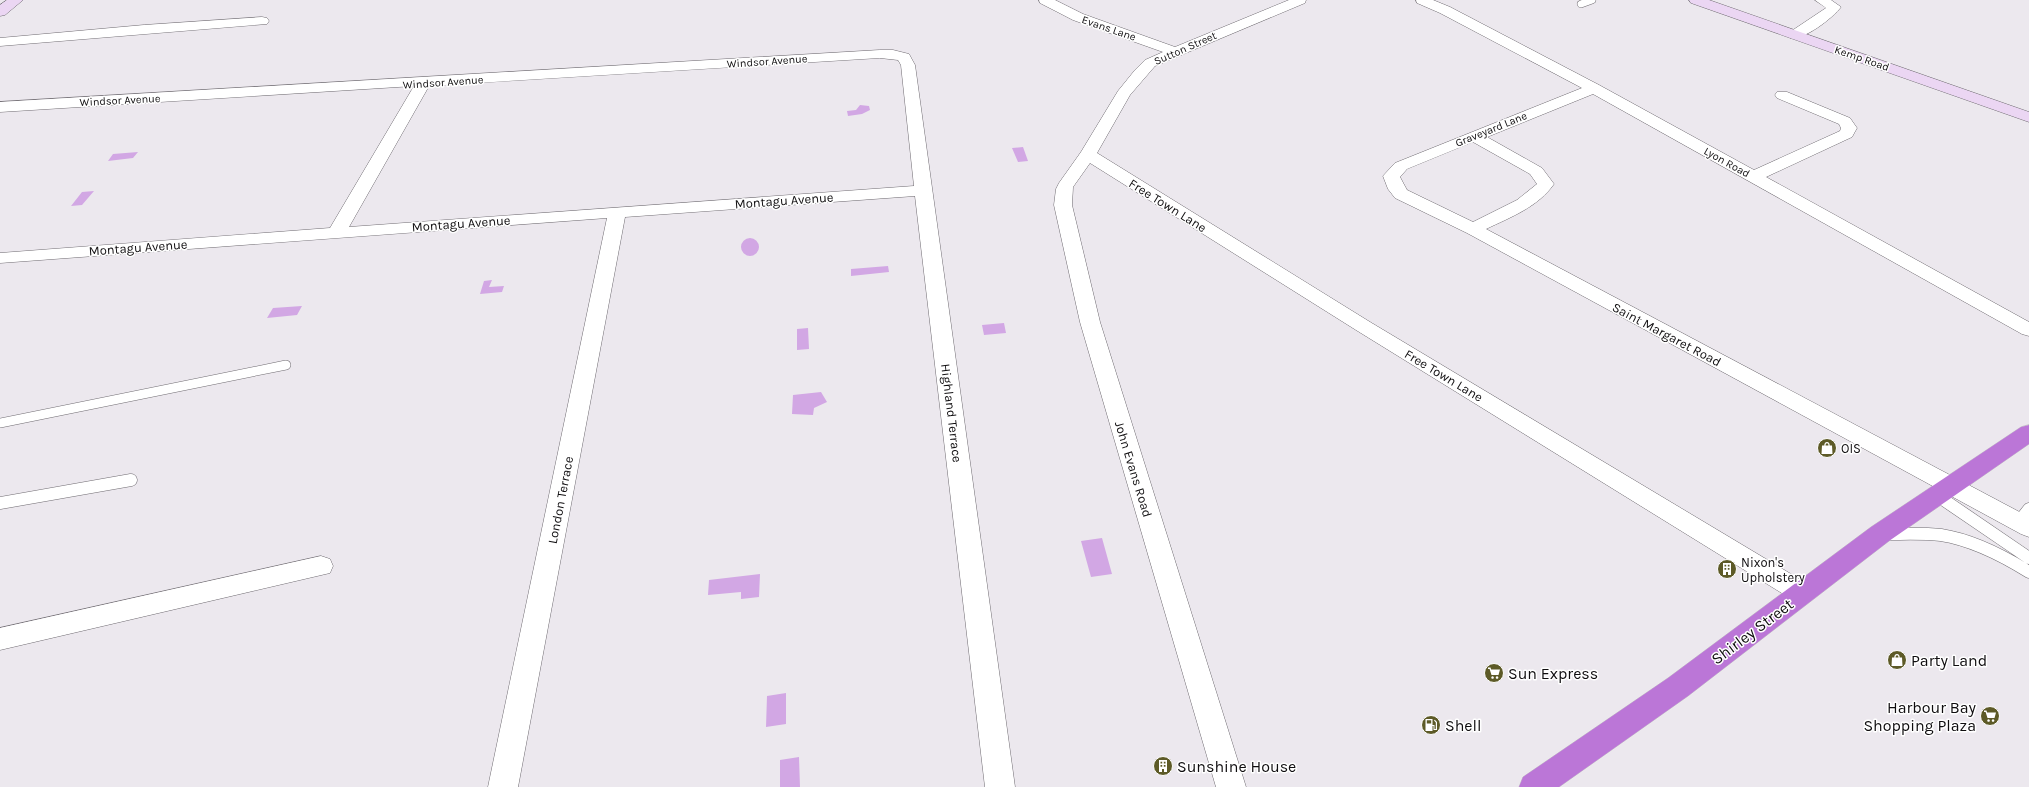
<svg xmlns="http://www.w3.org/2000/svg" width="2029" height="787" font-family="Karla,sans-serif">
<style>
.water{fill:#d2a7e4}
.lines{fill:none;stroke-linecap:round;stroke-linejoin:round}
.lane-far2-casing{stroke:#6f6b71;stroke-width:8}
.lane-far1-casing{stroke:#6f6b71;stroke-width:10}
.lane-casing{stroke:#6f6b71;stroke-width:13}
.street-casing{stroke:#6f6b71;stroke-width:1}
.secondary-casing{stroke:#6f6b71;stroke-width:1}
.highway-casing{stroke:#c5c5c5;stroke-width:1}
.lane-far2{stroke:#fff;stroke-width:7}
.lane-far1{stroke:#fff;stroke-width:9}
.lane{stroke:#fff;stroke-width:12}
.street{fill:#fff;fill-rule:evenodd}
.secondary{fill:#ebd6f3;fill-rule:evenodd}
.highway{fill:#bb76d7;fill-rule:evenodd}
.labels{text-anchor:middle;stroke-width:3;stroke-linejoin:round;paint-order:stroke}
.far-street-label{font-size:11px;fill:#0f0d0f;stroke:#fff}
.street-label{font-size:13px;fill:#0f0d0f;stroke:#fff}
.poi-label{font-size:13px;fill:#0f0d0f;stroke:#fff;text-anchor:start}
.near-street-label{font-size:16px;fill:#0f0d0f;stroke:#fff}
.near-poi-label{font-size:16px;fill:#0f0d0f;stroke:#fff;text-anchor:start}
</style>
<rect width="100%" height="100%" fill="#ece8ee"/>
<path class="water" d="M860,105L869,106L870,110L862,114L848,116L847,111L856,110Z
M1023,147L1028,161L1018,162L1012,148Z
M138,152L133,158L108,161L113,154Z
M94,191L82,205L71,206L82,192Z
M741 247a9 9 0 1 1 18 0a9 9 0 1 1-18 0Z
M888,266L889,272L851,276V269Z
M492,280L489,287L504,286L502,292L480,294L484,281Z
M302,306L297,315L267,318L273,308Z
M1004,323L1006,333L984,335L982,325Z
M808,328L809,349L797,350V329Z
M821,392L827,402L814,408L813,415L792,414L793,395Z
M1102,538L1112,574L1091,577L1081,541Z
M760,574L759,597L741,599V592L708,595L709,580Z
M786,693V724L766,727L767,696Z
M799,757L800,787H780V760Z"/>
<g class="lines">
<g class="lane-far2-casing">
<path id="lane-far2" d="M1581,4L1592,0"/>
</g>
<g class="lane-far1-casing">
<path id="lane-far1" d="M0,423L286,365"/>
</g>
<g class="lane-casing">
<path id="lane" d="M1938,496L2029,558
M0,503L131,480
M2018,523L2029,509
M1886,534C1904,534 1923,533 1941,535C1973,540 2002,555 2029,572"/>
</g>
<g class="street-casing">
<path id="street" d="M1039,0H1055L1083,14L1175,47L1289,0H1306L1305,3L1155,66L1130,95L1097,153L1370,322L1811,586L1815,593L1811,600L1802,603L1793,600L1356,330L1090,163L1073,187L1072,205L1100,322L1246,787H1216L1080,322L1054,205L1056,189L1059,183L1081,152L1118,91L1135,70L1145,60L1163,52L1073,20L1040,3Z
M1416,0H1433L1450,7L1599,85L1754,170L1840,131L1841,128L1839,124L1777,98L1775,95L1777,92H1787L1850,118L1857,128L1852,137L1766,177L2029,322V336L2022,334L1593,94L1487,137L1542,168L1554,184C1538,207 1511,217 1486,229L2029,517V537L2021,534L1467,233L1395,198L1388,189L1383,176L1395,163L1582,88L1440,13L1417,3ZM1473,142L1530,174L1537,184L1517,200L1473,222L1407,190L1400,177L1407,169Z
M1815,0H1831L1841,7C1833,18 1803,41 1790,38L1788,35L1790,32L1826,8Z
M262,17L267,18L269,21L267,24L0,46V38L144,25Z
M880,50H893L909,54L915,65L1015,787H985L915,196L625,217L518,787H488L607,218L0,263V253L330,228L414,86L0,112V102ZM880,58L898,60L901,65L914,186L349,227L429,86Z
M321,556L330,559L333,566L330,573L0,650V628Z"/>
</g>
<g class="secondary-casing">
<path id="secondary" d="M7,0H23L5,15L0,16V5Z
M1689,0H1709L2029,112V122L1691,3Z"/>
</g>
<g class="highway-casing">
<path id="highway" d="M2029,425V444L1889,541L1688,696L1559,787H1519L1523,777L1668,678L1871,527L2021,427Z"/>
</g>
<use href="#lane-far2" class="lane-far2"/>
<use href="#lane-far1" class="lane-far1"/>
<use href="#lane" class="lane"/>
<use href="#street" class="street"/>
<use href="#secondary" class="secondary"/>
<use href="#highway" class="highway"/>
</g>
<defs>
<g id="shop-disc" transform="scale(1)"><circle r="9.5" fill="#5d5a27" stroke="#fff"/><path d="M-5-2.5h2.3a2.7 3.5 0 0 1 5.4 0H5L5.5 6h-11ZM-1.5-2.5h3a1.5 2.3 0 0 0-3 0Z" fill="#fff"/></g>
<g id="building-disc" transform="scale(1)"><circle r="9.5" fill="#5d5a27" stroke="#fff"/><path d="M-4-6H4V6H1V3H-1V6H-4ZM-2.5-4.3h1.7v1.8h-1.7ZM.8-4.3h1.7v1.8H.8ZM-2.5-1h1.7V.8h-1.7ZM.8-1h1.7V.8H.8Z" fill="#fff"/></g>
<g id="supermarket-disc" transform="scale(1)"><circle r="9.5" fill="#5d5a27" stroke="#fff"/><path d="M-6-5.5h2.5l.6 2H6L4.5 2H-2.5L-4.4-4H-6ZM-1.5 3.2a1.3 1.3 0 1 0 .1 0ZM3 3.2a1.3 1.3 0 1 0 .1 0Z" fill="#fff"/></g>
<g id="fuel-disc" transform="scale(1)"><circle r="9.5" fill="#5d5a27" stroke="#fff"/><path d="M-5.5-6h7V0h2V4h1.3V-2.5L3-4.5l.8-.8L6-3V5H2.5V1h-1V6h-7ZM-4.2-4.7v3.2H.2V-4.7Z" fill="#fff"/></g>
</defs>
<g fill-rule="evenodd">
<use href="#shop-disc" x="1827" y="448"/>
<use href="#building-disc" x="1727" y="569"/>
<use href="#shop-disc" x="1897" y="660"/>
<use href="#supermarket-disc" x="1494" y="673"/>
<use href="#supermarket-disc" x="1990" y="716"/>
<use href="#fuel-disc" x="1431" y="725"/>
<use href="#building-disc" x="1163" y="766"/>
</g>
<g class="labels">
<g class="far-street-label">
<text transform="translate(1109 28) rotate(19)" y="4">Evans Lane</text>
<text transform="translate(1185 48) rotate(-24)" y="4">Sutton Street</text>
<text transform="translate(1862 58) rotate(19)" y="4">Kemp Road</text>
<text transform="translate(767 61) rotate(-4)" y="4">Windsor Avenue</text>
<text transform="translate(443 82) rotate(-4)" y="4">Windsor Avenue</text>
<text transform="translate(120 100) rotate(-3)" y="4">Windsor Avenue</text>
<text transform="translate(1491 129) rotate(-22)" y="4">Graveyard Lane</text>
<text transform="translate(1727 162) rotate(29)" y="4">Lyon Road</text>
</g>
<g class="street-label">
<text transform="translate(784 200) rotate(-4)" y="5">Montagu Avenue</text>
<text transform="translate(1168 205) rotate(32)" y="5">Free Town Lane</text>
<text transform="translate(461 223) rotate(-4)" y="5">Montagu Avenue</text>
<text transform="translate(138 247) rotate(-4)" y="5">Montagu Avenue</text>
<text transform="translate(1667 334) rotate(28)" y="5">Saint Margaret Road</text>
<text transform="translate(1444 375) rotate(31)" y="5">Free Town Lane</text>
<text transform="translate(952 413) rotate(83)" y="5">Highland Terrace</text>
<text transform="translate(1134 469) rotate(73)" y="5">John Evans Road</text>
<text transform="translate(560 500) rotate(-79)" y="5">London Terrace</text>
</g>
<g class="poi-label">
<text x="1841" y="453">OIS</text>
<text x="1741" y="567">Nixon's<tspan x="1741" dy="15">Upholstery</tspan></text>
</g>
<g class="near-street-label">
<text transform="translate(1752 631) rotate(-37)" y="6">Shirley Street</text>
</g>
<g class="near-poi-label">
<text x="1911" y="666">Party Land</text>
<text x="1508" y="679">Sun Express</text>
<text x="1976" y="713" text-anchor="end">Harbour Bay<tspan x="1976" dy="18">Shopping Plaza</tspan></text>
<text x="1445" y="731">Shell</text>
<text x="1177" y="772">Sunshine House</text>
</g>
</g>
</svg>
